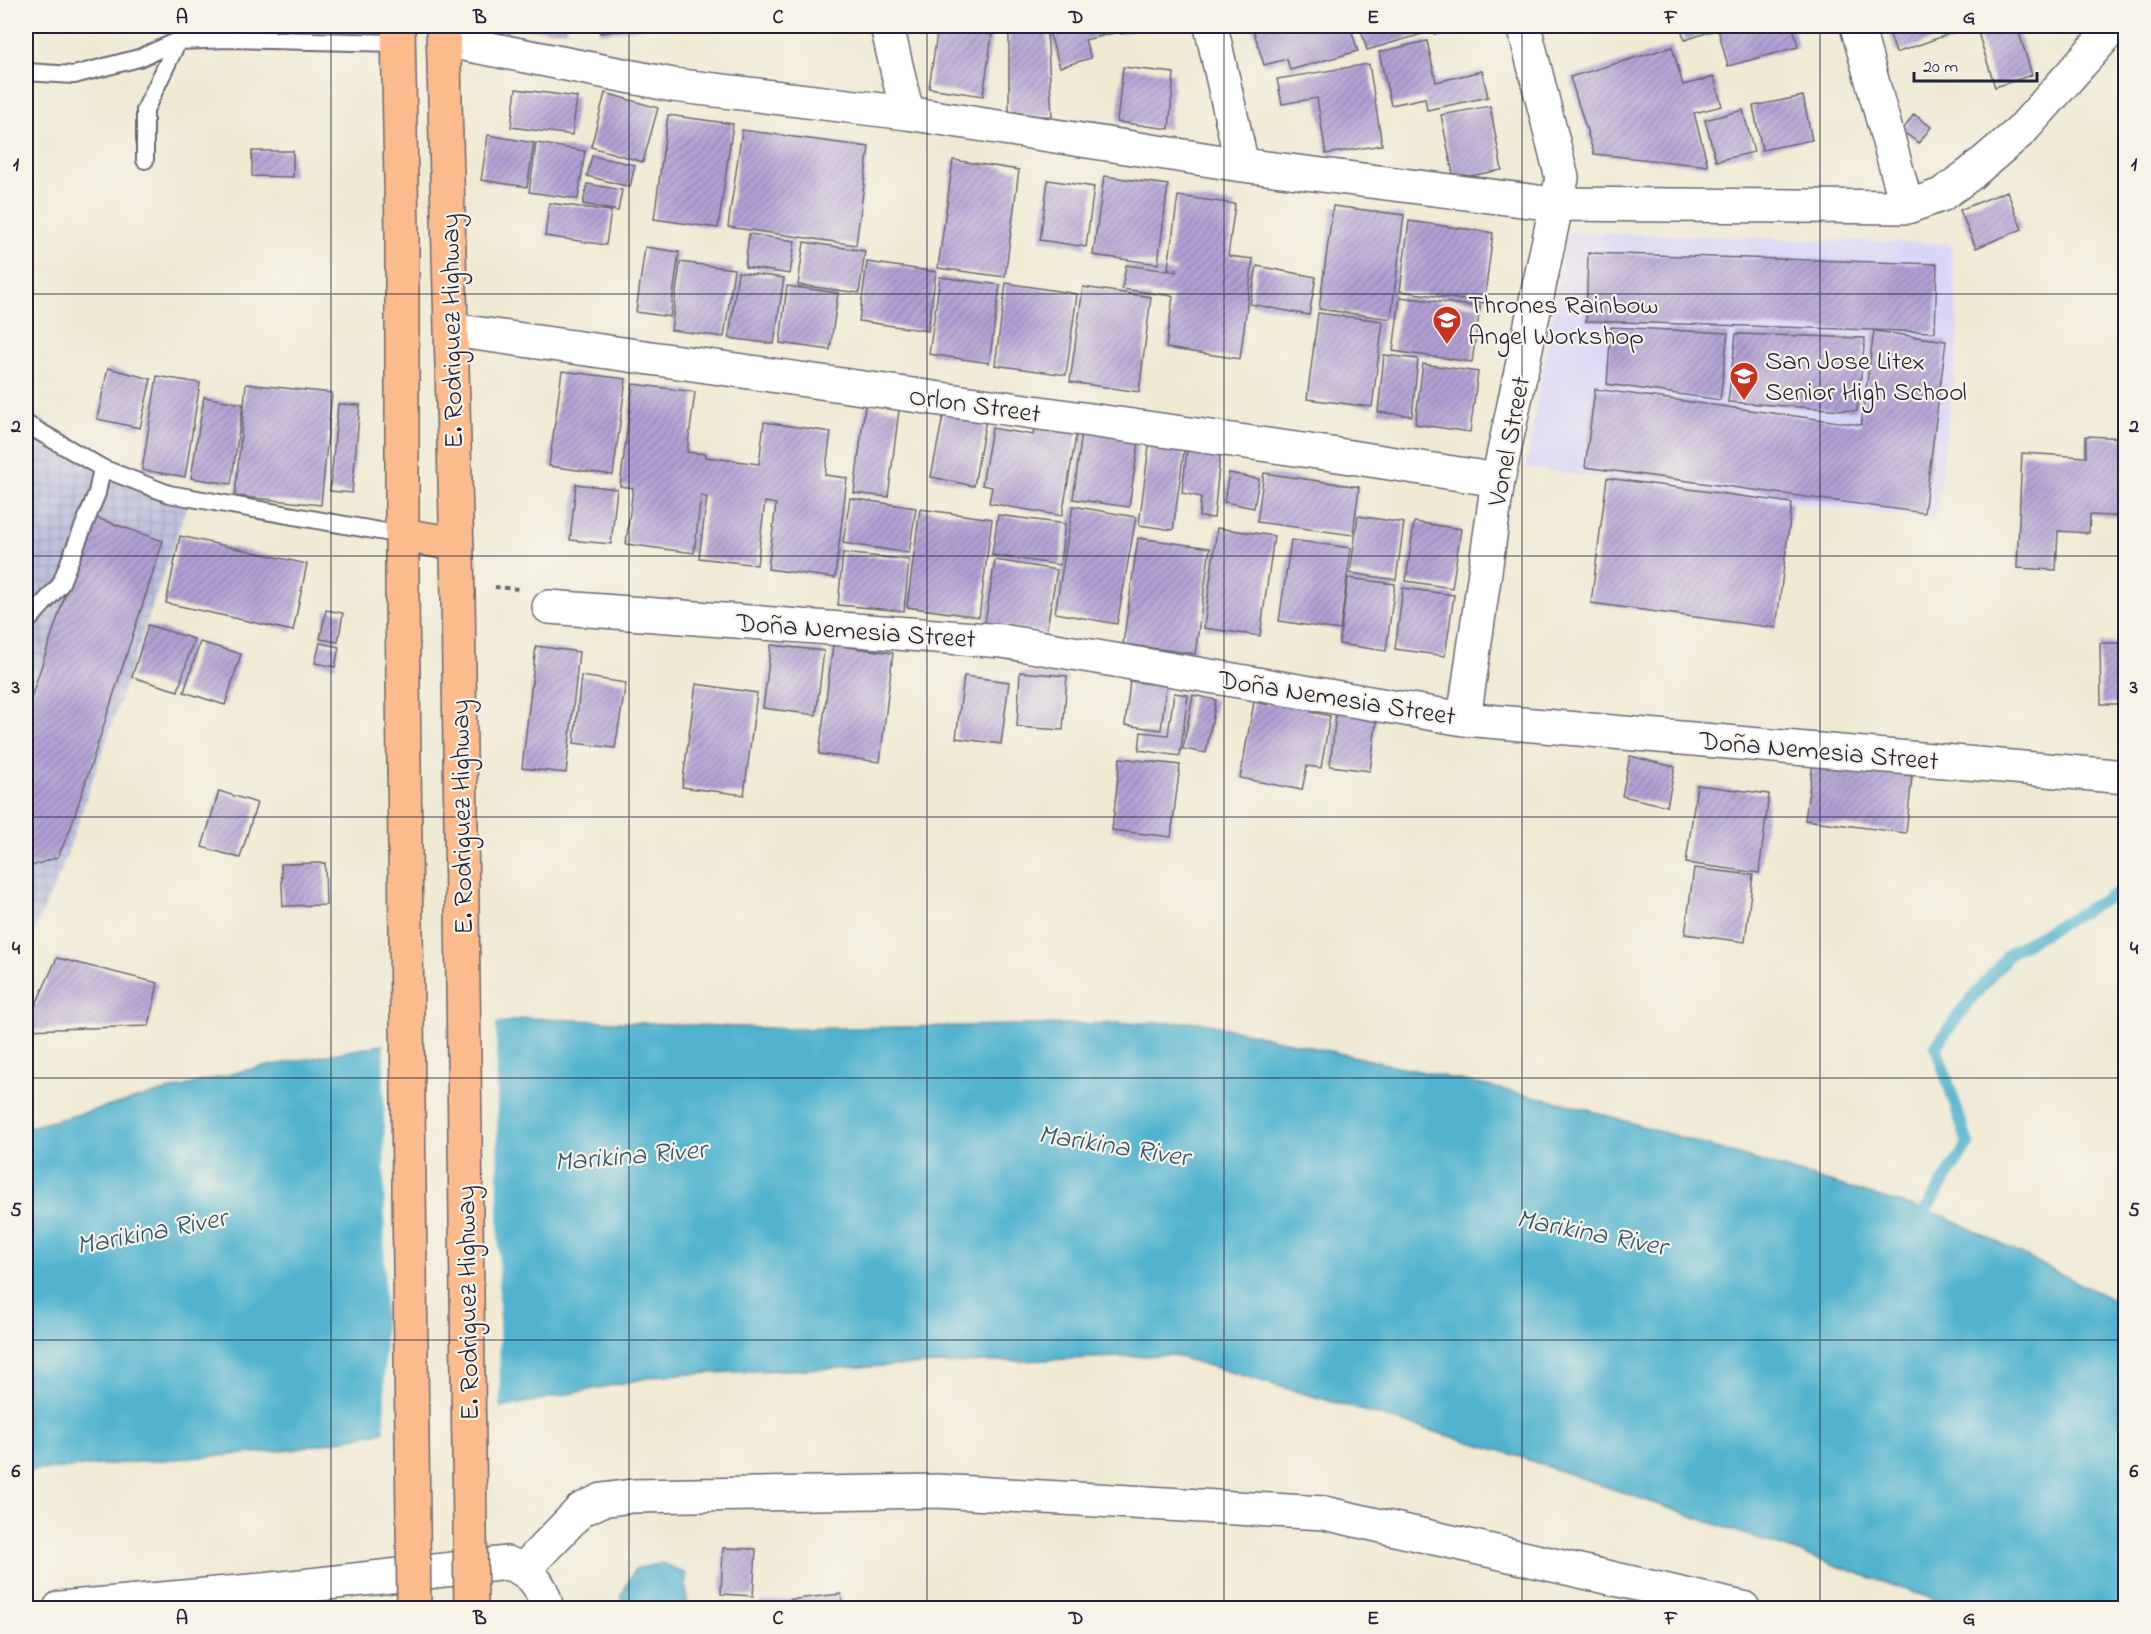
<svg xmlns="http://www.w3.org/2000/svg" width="2151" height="1634" font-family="'Indie Flower',sans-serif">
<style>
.built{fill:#dad6f7}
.industrial{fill:url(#industrial-grid)}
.water{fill:#51b3cf;stroke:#3a6a85;stroke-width:1.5}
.pier{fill:#f0ead4}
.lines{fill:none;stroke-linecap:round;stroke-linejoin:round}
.stream{stroke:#51b3cf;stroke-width:12}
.building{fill:url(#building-hatch)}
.service-casing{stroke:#6a6871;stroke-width:20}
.minor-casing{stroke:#6a6871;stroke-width:36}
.tertiary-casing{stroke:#6a6871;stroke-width:36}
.primary-casing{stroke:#6a6871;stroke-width:36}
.path{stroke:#6a6871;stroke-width:4;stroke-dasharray:4.5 4.5;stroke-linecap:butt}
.service{stroke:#fff;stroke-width:16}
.minor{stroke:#fff;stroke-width:33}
.tertiary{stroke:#fff;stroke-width:33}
.primary{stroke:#fbbb8d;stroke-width:33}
.primary-bridge-casing{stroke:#6a6871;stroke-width:36;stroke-linecap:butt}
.primary-bridge{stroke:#fbbb8d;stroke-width:33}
.grid{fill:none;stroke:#22223b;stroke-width:1.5;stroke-opacity:0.55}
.labels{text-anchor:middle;stroke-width:4.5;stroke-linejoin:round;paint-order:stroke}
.poi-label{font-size:27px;fill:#22223b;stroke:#f7f3e8;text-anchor:start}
.street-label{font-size:27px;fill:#22223b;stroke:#f7f3e8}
.water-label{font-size:28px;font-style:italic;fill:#32556f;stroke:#f7f3e8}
.neatline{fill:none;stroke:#22223b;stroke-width:2}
.grid-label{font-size:20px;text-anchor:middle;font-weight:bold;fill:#22223b}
</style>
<defs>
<pattern id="industrial-grid" width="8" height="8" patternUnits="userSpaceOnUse" patternTransform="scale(1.5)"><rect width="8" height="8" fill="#c0c2dd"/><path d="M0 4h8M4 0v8" fill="none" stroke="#a5a6bf"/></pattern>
<pattern id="building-hatch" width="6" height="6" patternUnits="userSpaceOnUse" patternTransform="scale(1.5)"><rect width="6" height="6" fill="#b2a0d4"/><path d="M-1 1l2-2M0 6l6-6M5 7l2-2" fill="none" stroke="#9082ad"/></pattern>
</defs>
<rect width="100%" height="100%" fill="#f7f3e8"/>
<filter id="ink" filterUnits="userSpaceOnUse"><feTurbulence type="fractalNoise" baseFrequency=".0167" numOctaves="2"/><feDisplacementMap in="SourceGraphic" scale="12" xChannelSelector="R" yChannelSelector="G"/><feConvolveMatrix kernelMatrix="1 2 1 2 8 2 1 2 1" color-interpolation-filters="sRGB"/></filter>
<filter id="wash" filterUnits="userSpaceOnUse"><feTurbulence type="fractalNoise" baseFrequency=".008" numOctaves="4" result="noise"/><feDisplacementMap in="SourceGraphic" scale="24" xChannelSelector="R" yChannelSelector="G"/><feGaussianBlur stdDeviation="1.35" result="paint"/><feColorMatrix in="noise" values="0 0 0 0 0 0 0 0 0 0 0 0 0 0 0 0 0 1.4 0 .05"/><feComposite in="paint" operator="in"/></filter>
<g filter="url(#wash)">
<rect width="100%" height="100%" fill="#f0ead4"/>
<path class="built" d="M1567,232L1951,244L1959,335L1935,520L1526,468Z"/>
<path class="industrial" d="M26,411L188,502L63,866L26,950Z"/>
<path class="water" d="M527,1018L789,1029L1199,1022L1568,1104L1947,1217L2125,1306V1608H1951L1933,1599L1511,1454L1172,1355L662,1375L292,1450L26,1471V1128L246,1070Z
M663,1563L686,1574L687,1608H622L621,1596L635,1569Z"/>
<path class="pier" d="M496,1020L500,1411L385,1434L384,1041Z"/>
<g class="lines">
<path class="stream" d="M1917,1223L1968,1144L1936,1046L1967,1004L2012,951L2126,888"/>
</g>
<g id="blocks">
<path class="building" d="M485,26H567V30L485,29Z
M599,26H649V27L600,33Z
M1047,26H1115L1117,32L1085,40L1091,58L1060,67Z
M1118,26H1150L1121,34Z
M1252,26H1350L1358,51L1290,70L1287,59L1264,65Z
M1360,26H1424L1426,33L1367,50Z
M1432,26H1463L1434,34Z
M1680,26H1793L1798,47L1728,66L1718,29L1685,40Z
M1887,26H1968L1969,27L1896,53Z
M1976,26H2017L2032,75L1995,87Z
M938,27L992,35L983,96L929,88Z
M1009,28L1047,30L1052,116L1009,117Z
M1427,41L1436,82L1482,71L1488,97L1427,110L1425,98L1391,105L1379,52Z
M1672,47L1683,85L1714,77L1722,106L1694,113L1708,166L1594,154L1570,77Z
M1369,64L1382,145L1326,154L1317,98L1282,104L1277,79Z
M1123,67L1174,73L1169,129L1117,122Z
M516,89L577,97L572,135L511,127Z
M605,93L658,108L643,162L591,147Z
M1803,96L1812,140L1762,150L1753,106Z
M1490,106L1502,170L1454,179L1441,115Z
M1743,110L1754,152L1716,161L1705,120Z
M1914,114L1931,127L1919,143L1902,131Z
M668,115L733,124L718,228L654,219Z
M742,130L869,147L856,245L728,227Z
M488,135L534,143L527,187L481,180Z
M536,143L585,151L578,199L529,192Z
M252,151H293V177L252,176Z
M592,156L635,165L630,187L587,176Z
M953,160L1019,170L1005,277L938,268Z
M1104,176L1168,185L1158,264L1093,255Z
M1048,180L1094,187L1086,247L1040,240Z
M587,184L622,190L618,211L583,204Z
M2007,191L2022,229L1976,248L1960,210Z
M1178,196L1235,204L1228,256L1253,259L1240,359L1166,348L1173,296L1122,289L1126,265L1176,272V269L1168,268Z
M549,203L611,211L606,245L545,236Z
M1333,206L1404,215L1391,319L1319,309Z
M1409,221L1493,233L1484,303L1400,291Z
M749,234L795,241L790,274L745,267Z
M804,242L865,251L859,293L798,285Z
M645,247L679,252L670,317L636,312Z
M1588,253L1937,264L1935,332L1586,321Z
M680,262L734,269L724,337L671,330Z
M867,262L936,272L928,331L859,321Z
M1257,266L1316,277L1309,315L1250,304Z
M738,272L784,278L774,344L729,338Z
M940,277L1000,285L989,363L929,354Z
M1006,283L1077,294L1066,375L995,365Z
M787,286L838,293L830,350L780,343Z
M1083,287L1151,297L1139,392L1070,382Z
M1400,297L1480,307L1472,362L1393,351Z
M1318,313L1383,321L1372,407L1307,399Z
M1611,327L1728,333L1720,400L1607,384Z
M1874,331L1946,341L1924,513L1585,467L1595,389L1861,425Z
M1736,334L1865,338L1857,411L1728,402Z
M1384,355L1418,359L1412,416L1378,412Z
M1423,364L1478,372L1470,432L1415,424Z
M108,368L151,379L140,428L97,419Z
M562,371L626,379L613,475L549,466Z
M157,376L200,383L185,477L142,470Z
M246,384L332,393L321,505L235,496Z
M633,384L695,392L687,452L706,454V457L759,464L764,422L831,432L825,475L847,478L835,578L768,569L776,504L765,502L757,565L699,558L707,497L701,496L694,553L626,544L633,488L620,486Z
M204,397L243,404L231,484L191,478Z
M338,404L360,405L352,493L330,491Z
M865,405L899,410L888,497L854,493Z
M944,411L986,419L974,486L931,477Z
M1036,417L1078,425L1062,516L989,503L992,487L982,485L992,428L1033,435Z
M1083,425L1140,433L1129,507L1073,499Z
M2086,436L2126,438V517L2090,515L2089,533L2058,531L2056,570L2017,568L2022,453L2086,457Z
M1150,438L1185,443L1173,530L1139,525Z
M1188,440L1221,444L1214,518L1199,517L1201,497L1182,493Z
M1229,473L1259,479L1254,508L1224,502Z
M1264,473L1359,487L1353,535L1257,522Z
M1607,478L1792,503L1776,628L1591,603Z
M26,483L32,486L26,498Z
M576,484L617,489L611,544L570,540Z
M850,498L916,508L909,553L843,543Z
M1073,506L1136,517L1117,624L1055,613Z
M920,509L992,519L979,617L907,607Z
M998,515L1065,524L1060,565L992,555Z
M91,516L163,541L71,827L58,857L26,868V713Z
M1358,516L1404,523L1396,580L1350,573Z
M1414,522L1461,529L1452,588L1406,581Z
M1217,528L1274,536L1260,636L1204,628Z
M180,536L307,564L293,631L166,603Z
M1138,538L1210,548L1195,654L1123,644Z
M1291,540L1351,548L1340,630L1279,621Z
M843,553L909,560L904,611L838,605Z
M995,560L1057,570L1046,633L985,623Z
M1348,578L1395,584L1386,651L1339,644Z
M1403,588L1454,595L1445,656L1395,649Z
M326,610L343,613L338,642L320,639Z
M148,625L194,639L178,691L132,677Z
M200,642L241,654L225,705L184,692Z
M320,643L339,647L335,667L315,663Z
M2100,643H2126V704H2101Z
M771,645L824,651L816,715L763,708Z
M833,645L893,653L880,762L819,754Z
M536,646L579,652L566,773L522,768Z
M1020,672L1067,676L1063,730L1017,727Z
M581,676L626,683L615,748L574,743Z
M964,676L1009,682L1001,744L956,738Z
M1130,681L1166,686L1161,730L1125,725Z
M696,684L757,693L744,795L682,787Z
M1174,693L1188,695L1180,756L1139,750L1141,732L1168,735Z
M1193,695L1216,700L1206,753L1183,749Z
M1270,696L1313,703L1311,712L1330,716L1321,768L1307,766L1302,790L1240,778L1254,702L1268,705Z
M1337,705L1378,710L1370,771L1330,766Z
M2124,706H2126V721H2123Z
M1630,756L1675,767L1667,806L1622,796Z
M1120,758L1180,765L1171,837L1112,830Z
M1813,763L1912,776L1906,833L1805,820Z
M1697,785L1769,794L1759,873L1686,863Z
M219,791L257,803L240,858L202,847Z
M325,863L326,905L283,906L281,864Z
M1694,868L1753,875L1745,942L1685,934Z
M57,958L158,983L149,1026L26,1030V1026Z
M723,1548L756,1549L753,1596L721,1594Z
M841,1594L843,1608H760L759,1603Z"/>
</g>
</g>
<g filter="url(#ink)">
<use href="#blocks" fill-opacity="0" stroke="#6a6871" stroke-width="1.5"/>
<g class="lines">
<g class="service-casing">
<path id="service" d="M26,72L74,75L139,58L178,41L228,39L398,43
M145,160V110L178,41
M26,424L102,468
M26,623L60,585L97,493L102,468L169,494L402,535"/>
</g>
<g class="minor-casing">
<path id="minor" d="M887,26L907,113
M1211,26L1242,165
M1857,26L1907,207
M444,40L673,85L907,113L1242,165L1555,204L1907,207L1941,195L1969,175L2021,131L2114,26
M452,330L1338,455L1498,480
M549,607L1002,641L1464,719L2126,777
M1464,719L1498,480L1562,178L1524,26
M524,1569L581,1510L602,1500L632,1496L937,1491L1324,1513L1743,1608"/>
</g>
<g class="tertiary-casing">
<path id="tertiary" d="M60,1608L283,1588L507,1563C531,1571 541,1583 547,1608"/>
</g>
<g class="primary-casing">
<path id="primary" d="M398,26L402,232V593
M443,26L458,594
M402,535L457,544"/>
</g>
<path class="path" d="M495,587L518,589"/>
<use href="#service" class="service"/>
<use href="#minor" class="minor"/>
<use href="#tertiary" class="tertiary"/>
<use href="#primary" class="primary"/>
<g class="primary-bridge-casing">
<path id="primary-bridge" d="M402,593L414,1608
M458,594L471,1608"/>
</g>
<use href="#primary-bridge" class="primary-bridge"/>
</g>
</g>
<path class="grid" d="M331,26V1608M629,26V1608M927,26V1608M1224,26V1608M1522,26V1608M1820,26V1608M26,294H2126M26,556H2126M26,817H2126M26,1078H2126M26,1340H2126"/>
<defs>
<g id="school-pin" transform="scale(1.5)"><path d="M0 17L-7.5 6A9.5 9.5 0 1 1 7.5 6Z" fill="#c8321e" stroke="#f7f3e8"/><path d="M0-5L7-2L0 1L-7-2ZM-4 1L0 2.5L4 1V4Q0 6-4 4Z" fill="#fff"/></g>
</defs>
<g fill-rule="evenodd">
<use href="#school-pin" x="1447" y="320"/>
<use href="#school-pin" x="1744" y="376"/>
</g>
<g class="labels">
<g class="poi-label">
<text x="1468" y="313">Thrones Rainbow<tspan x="1468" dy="31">Angel Workshop</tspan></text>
<text x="1765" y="369">San Jose Litex<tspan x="1765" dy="31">Senior High School</tspan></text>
</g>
<g class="street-label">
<text transform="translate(451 331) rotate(-91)" y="9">E. Rodriguez Highway</text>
<text transform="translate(975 404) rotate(8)" y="9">Orlon Street</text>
<text transform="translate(1508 441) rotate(-79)" y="9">Vonel Street</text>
<text transform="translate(856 630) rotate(4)" y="9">Doña Nemesia Street</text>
<text transform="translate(1337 697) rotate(9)" y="9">Doña Nemesia Street</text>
<text transform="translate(1819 750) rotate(5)" y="9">Doña Nemesia Street</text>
<text transform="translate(461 817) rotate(-91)" y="9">E. Rodriguez Highway</text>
<text transform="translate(467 1303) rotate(-91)" y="9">E. Rodriguez Highway</text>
</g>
<g class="water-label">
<text transform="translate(1114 1144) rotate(9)" y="10">Marikina River</text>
<text transform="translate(630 1154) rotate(-5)" y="10">Marikina River</text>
<text transform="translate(151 1230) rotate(-11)" y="10">Marikina River</text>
<text transform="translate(1592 1231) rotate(11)" y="10">Marikina River</text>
</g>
</g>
<rect width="2151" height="1634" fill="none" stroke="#f7f3e8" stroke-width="66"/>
<path d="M1914 72v9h123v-9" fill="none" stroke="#22223b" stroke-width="3"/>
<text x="1923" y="72" font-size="18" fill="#22223b" stroke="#f7f3e8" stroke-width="4.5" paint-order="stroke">20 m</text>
<rect x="33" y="33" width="2085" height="1568" class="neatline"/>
<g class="grid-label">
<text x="182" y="23">A</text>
<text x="480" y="23">B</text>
<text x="778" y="23">C</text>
<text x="1076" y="23">D</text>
<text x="1373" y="23">E</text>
<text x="1671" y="23">F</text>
<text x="1969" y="23">G</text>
<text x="16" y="170">1</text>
<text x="2134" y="170">1</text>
<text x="16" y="432">2</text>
<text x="2134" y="432">2</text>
<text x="16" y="693">3</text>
<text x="2134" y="693">3</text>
<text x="16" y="954">4</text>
<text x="2134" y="954">4</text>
<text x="16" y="1216">5</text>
<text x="2134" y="1216">5</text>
<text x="16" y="1477">6</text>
<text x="2134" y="1477">6</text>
<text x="182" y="1624">A</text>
<text x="480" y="1624">B</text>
<text x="778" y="1624">C</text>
<text x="1076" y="1624">D</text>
<text x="1373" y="1624">E</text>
<text x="1671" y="1624">F</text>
<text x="1969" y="1624">G</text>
</g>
</svg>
